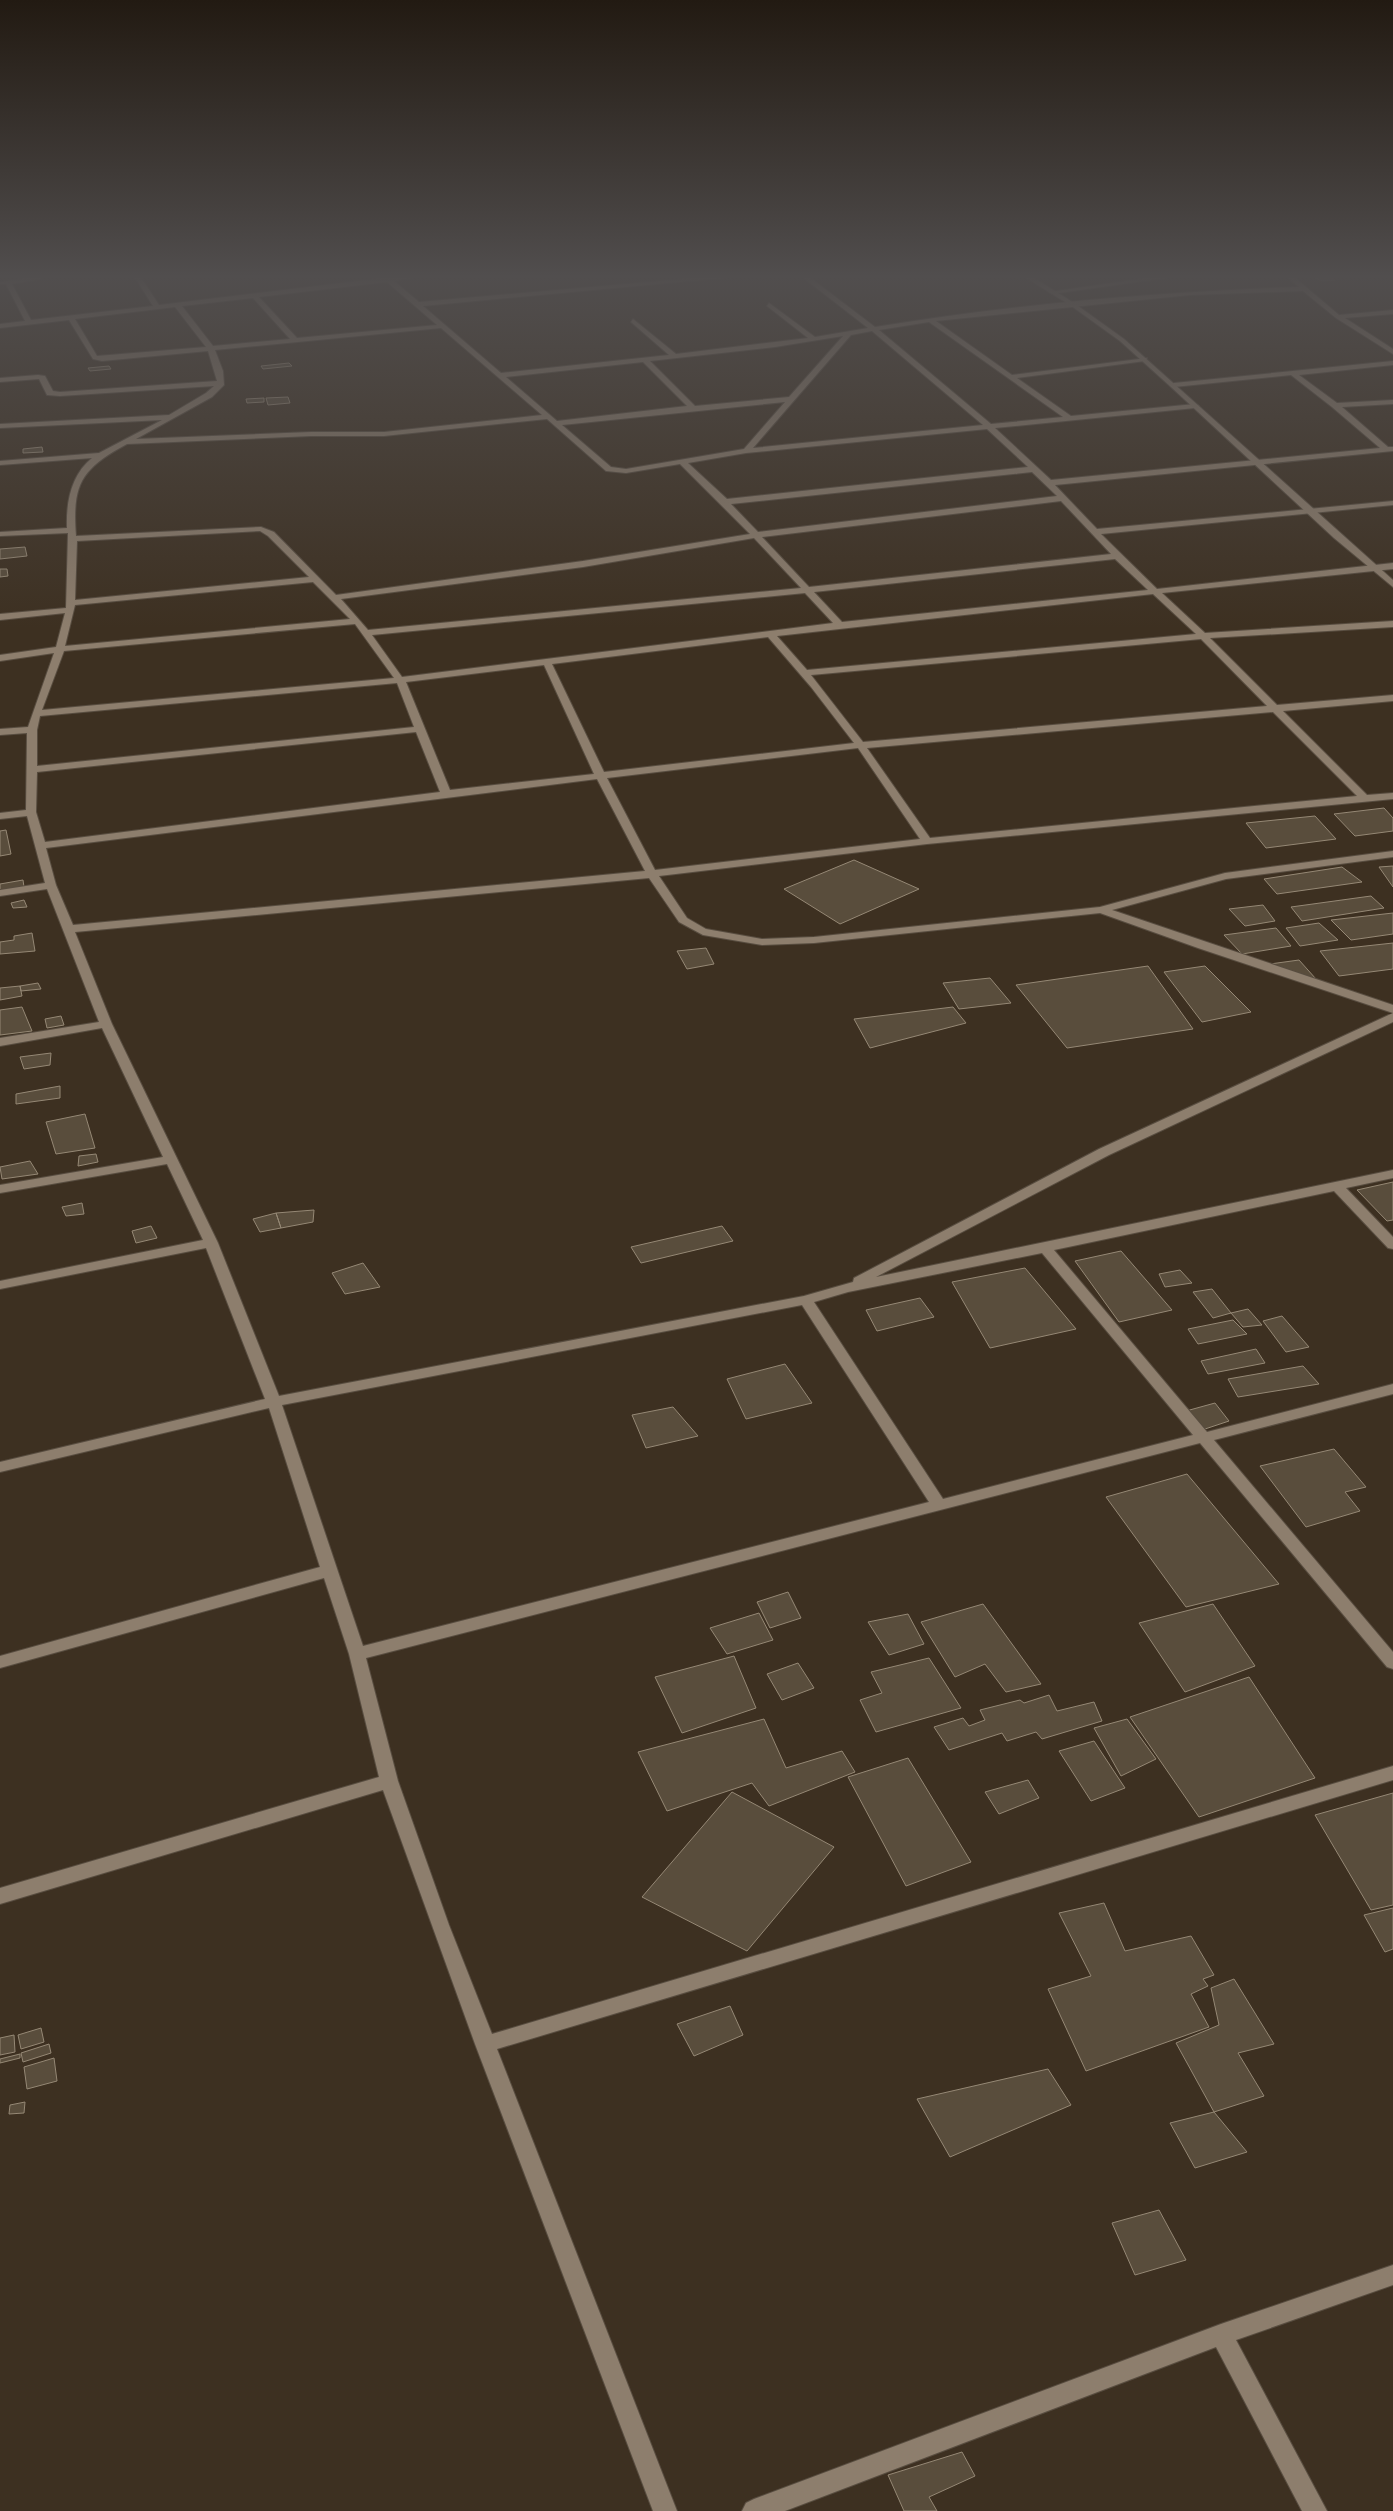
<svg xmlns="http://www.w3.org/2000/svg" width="1393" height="2511" font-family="'DejaVu Sans',sans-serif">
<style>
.building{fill:#594d3c;stroke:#958875}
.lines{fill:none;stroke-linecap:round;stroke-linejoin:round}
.minor-casing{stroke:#584d40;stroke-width:2}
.tertiary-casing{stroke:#584d40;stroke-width:2}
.minor{fill:#8d7e6d;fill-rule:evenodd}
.tertiary{fill:#8d7e6d;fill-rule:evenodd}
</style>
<rect width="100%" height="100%" fill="#3d3021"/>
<path class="building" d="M1328,276L1335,280L1322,281L1315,278Z
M289,363L292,366L263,369L261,366Z
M109,366L111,369L90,371L88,368Z
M288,397L290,403L268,405L266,398Z
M264,398V402L247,403L246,399Z
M42,447L43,452L23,453V449Z
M25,547L27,556L0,559V549Z
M0,569H7L8,576L0,577Z
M1384,808L1393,818V831L1355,836L1334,814Z
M1315,816L1336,839L1266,848L1246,823Z
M6,830L11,854L0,856V831Z
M854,860L919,889L840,924L784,889Z
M1393,866V887L1379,867Z
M1342,867L1362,882L1277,894L1264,879Z
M23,880L24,887L0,891V884Z
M1371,896L1384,908L1302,921L1291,907Z
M24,900L27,907L13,908L11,903Z
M1263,905L1275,921L1245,926L1229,909Z
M1393,913V934L1351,940L1331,920Z
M1319,923L1338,940L1300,946L1286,928Z
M1276,928L1291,946L1242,954L1224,935Z
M32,933L35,951L0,954V942L14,940V936Z
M1393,943V969L1339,976L1320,951Z
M706,948L714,964L687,969L677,951Z
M1299,960L1316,979L1270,964Z
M1148,966L1193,1029L1067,1048L1016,985Z
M1205,966L1251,1012L1202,1022L1164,972Z
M990,978L1011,1003L959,1009L943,983Z
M38,983L41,989L21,991L20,986Z
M20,986L22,996L0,1000V988Z
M22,1007L32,1031L0,1035V1010Z
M953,1007L966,1023L870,1048L854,1019Z
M61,1016L64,1025L47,1028L45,1019Z
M51,1053L50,1065L24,1069L20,1057Z
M60,1086V1098L16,1104V1094Z
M85,1114L95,1148L56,1154L46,1122Z
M96,1154L98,1162L78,1166L79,1156Z
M30,1161L38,1174L2,1179L0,1167Z
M1393,1182V1220L1387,1221L1357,1190Z
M82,1203L84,1214L66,1216L62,1207Z
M314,1210L313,1222L281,1228L276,1213Z
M276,1213L281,1228L260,1232L253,1219Z
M151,1226L157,1238L136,1243L132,1231Z
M722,1226L733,1241L641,1263L631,1247Z
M1121,1251L1172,1310L1119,1322L1075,1261Z
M363,1263L380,1287L345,1294L332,1273Z
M1025,1268L1076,1329L990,1348L952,1282Z
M1180,1270L1192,1283L1165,1287L1159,1274Z
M1212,1289L1231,1313L1213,1318L1193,1292Z
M920,1298L934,1317L877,1331L866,1310Z
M1248,1309L1262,1325L1243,1327L1231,1313Z
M1282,1316L1309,1347L1286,1352L1263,1321Z
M1233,1320L1247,1334L1198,1344L1188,1329Z
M1256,1349L1265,1363L1208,1374L1201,1361Z
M785,1364L812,1403L746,1419L727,1379Z
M1303,1366L1319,1384L1238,1397L1228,1379Z
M1215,1403L1229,1421L1202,1430L1186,1411Z
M673,1407L698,1436L646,1448L632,1415Z
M1334,1449L1366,1487L1345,1492L1360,1511L1306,1527L1260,1466Z
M1187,1474L1279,1584L1186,1607L1106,1497Z
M788,1592L801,1618L770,1628L757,1602Z
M983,1604L1041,1684L1006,1692L985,1664L955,1677L921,1622Z
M1213,1604L1255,1666L1185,1692L1139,1623Z
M759,1613L773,1640L727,1654L710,1628Z
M908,1614L924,1644L889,1655L868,1622Z
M734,1656L756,1708L682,1733L655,1677Z
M929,1658L961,1708L876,1732L860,1700L882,1693L871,1672Z
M798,1663L814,1688L782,1700L767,1674Z
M1249,1677L1315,1778L1199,1817L1130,1717Z
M1049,1695L1057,1711L1094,1702L1102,1721L1042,1739L1036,1732L1007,1741L1002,1733L949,1750L934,1727L963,1718L969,1726L985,1720L980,1710L1020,1700L1024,1703Z
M764,1719L786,1768L842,1751L855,1772L769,1806L752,1783L667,1811L638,1752Z
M1127,1719L1156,1759L1121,1776L1094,1728Z
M1094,1741L1125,1788L1091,1801L1059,1751Z
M908,1758L971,1862L906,1886L848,1777Z
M1028,1780L1039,1798L999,1814L985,1792Z
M732,1792L834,1847L747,1951L642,1897Z
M1393,1793V1905L1371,1910L1315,1815Z
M1104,1903L1125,1951L1191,1936L1214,1975L1203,1979L1208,1986L1191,1994L1209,2027L1086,2071L1048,1989L1091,1976L1059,1913Z
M1393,1908V1949L1385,1952L1364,1915Z
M1234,1979L1274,2044L1238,2053L1264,2096L1214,2112L1176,2043L1219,2025L1211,1988Z
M730,2006L743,2035L694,2056L677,2024Z
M41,2028L44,2042L21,2049L18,2035Z
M14,2035L15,2052L0,2055V2038Z
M49,2044L51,2053L23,2062L21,2053Z
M20,2054V2058L0,2063V2059Z
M54,2058L57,2081L27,2089L24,2067Z
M1048,2069L1071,2105L950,2157L917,2099Z
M25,2102L24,2113L9,2114L10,2105Z
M1214,2112L1247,2152L1195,2168L1170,2123Z
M1159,2210L1186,2260L1135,2275L1112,2223Z
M962,2452L975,2476L929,2497L937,2511H904L888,2475Z"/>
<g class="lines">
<g class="minor-casing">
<path id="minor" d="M41,276V279L12,284L31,320L153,306L134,276H140L159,305L383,278L381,276H422L394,281L419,302L717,276H744L423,306L501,373L669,355L631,322L633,319L676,354L808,338L767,306L769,303L815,337L868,328L801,276H808L875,327C1015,304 1157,292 1299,287L1286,276H1293L1339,315L1393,310V314L1345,318L1393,349V354L1336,318L1303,291L1190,295L936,321L1012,375L1147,358L1145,361L1017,378L1071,416L1195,404L1199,406L1195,408L995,428L1051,480L1380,448L1332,407L1291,375L1174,387L1170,385L1174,383L1393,361V365L1299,375L1337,403L1393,400V404L1342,407L1388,447H1393V451L1055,485L1097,529L1393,501V505L1101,534L1157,589L1393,563V569L1162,593L1205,633L1393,621V627L1210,638L1277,705L1393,695V701L1283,711L1367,795L1393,793V799L927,844L659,876L687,918L706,929L762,939L814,937L1100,907L1225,873L1393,851V857L1226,879L1112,910L1393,1005V1013L1198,948L1100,913L814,943L762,945L703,935L679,922L649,878L75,932L112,1024L218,1243L279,1396L804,1296L853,1282L854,1278L1099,1149L1393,1013V1022L1109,1155L876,1277L1393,1170V1178L1346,1188L1393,1237V1249L1388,1248L1334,1191L1054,1250L1207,1432L1393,1384V1394L1214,1440L1393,1652V1669L1387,1667L1200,1443L366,1658L398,1781L449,1925L492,2034L1393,1766V1780L497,2049L677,2511H653L475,2044L383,1790L0,1904V1888L379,1777L349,1654L324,1578L0,1668V1656L320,1567L269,1408L0,1472V1462L265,1399L206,1248L0,1289V1281L203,1240L167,1164L0,1193V1185L163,1157L102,1028L0,1046V1038L99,1022L47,889L0,896V890L45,883L27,816L0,819V813L26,810L27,733L0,735V729L28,727L54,653L0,661V655L56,647L65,613L0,620V614L66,608L68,533L0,536V532L67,528C66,502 71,475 92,458L0,465V461L99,453L162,420L0,428V424L169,415L206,393L214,386L60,396L47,395L39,379L0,382V378L38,375L45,376L53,391L60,392L217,381L208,351L102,361L93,359L69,320L0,328V324L25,321L6,284H0V282ZM387,282L437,325L297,338L259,297ZM253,298L290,339L213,346L182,306ZM175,307L206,347L97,356L75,319ZM929,322L1063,417L991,424L879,330ZM441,328L542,415L384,432H311L136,439L212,397L224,385L223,371L215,350ZM872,331L983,425L753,448L851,335ZM843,336L789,397L695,406L650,361L775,347ZM643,362L687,406L557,421L506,377ZM785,402L744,449L626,469L611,467L562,425ZM547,419L606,471L626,473L680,464L750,534L583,561L336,595L274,532L261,527L76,536C72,484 81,469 127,444L311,436H384ZM987,429L1028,467L727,499L688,463L746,453ZM1032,472L1057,496L758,532L731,504ZM1061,501L1111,554L809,587L762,537ZM260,531L268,536L309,577L75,600L77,541ZM754,538L801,588L368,630L341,599L583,567ZM1115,559L1148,590L842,622L814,592ZM313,582L350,619L65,646L75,605ZM805,593L833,623L402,677L372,635ZM1153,594L1196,634L807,670L777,636ZM355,624L394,678L42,710L64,651ZM768,637L811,687L854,743L604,772L552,664ZM1201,639L1267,706L863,742L811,675ZM544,665L594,774L450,790L406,682ZM397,683L414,727L37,766V730L40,716ZM1273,712L1357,796L930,838L867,748ZM416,732L440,792L45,842L36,812L37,772ZM858,748L920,839L655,870L607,778ZM597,779L645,871L73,925L56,885L46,848ZM1042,1253L1193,1435L943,1499L814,1302L848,1292ZM802,1305L929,1502L363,1646L282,1405Z
M1160,276H1180L1052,294L1049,292Z
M1393,2265V2285L1236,2340L1327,2511H1302L1216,2347L785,2511H742L746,2503L754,2499L1221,2324Z"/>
</g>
<g class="tertiary-casing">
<path id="tertiary" d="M1023,276H1031L1074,303L1124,339L1393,580V587L1334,538L1171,387L1120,341L1070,305Z"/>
</g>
<use href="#minor" class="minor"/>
<use href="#tertiary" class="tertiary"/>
</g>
<linearGradient id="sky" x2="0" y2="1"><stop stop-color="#221a12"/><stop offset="0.44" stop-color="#514e4e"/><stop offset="1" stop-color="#514e4e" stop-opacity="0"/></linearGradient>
<rect width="1393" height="628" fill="url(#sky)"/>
</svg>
